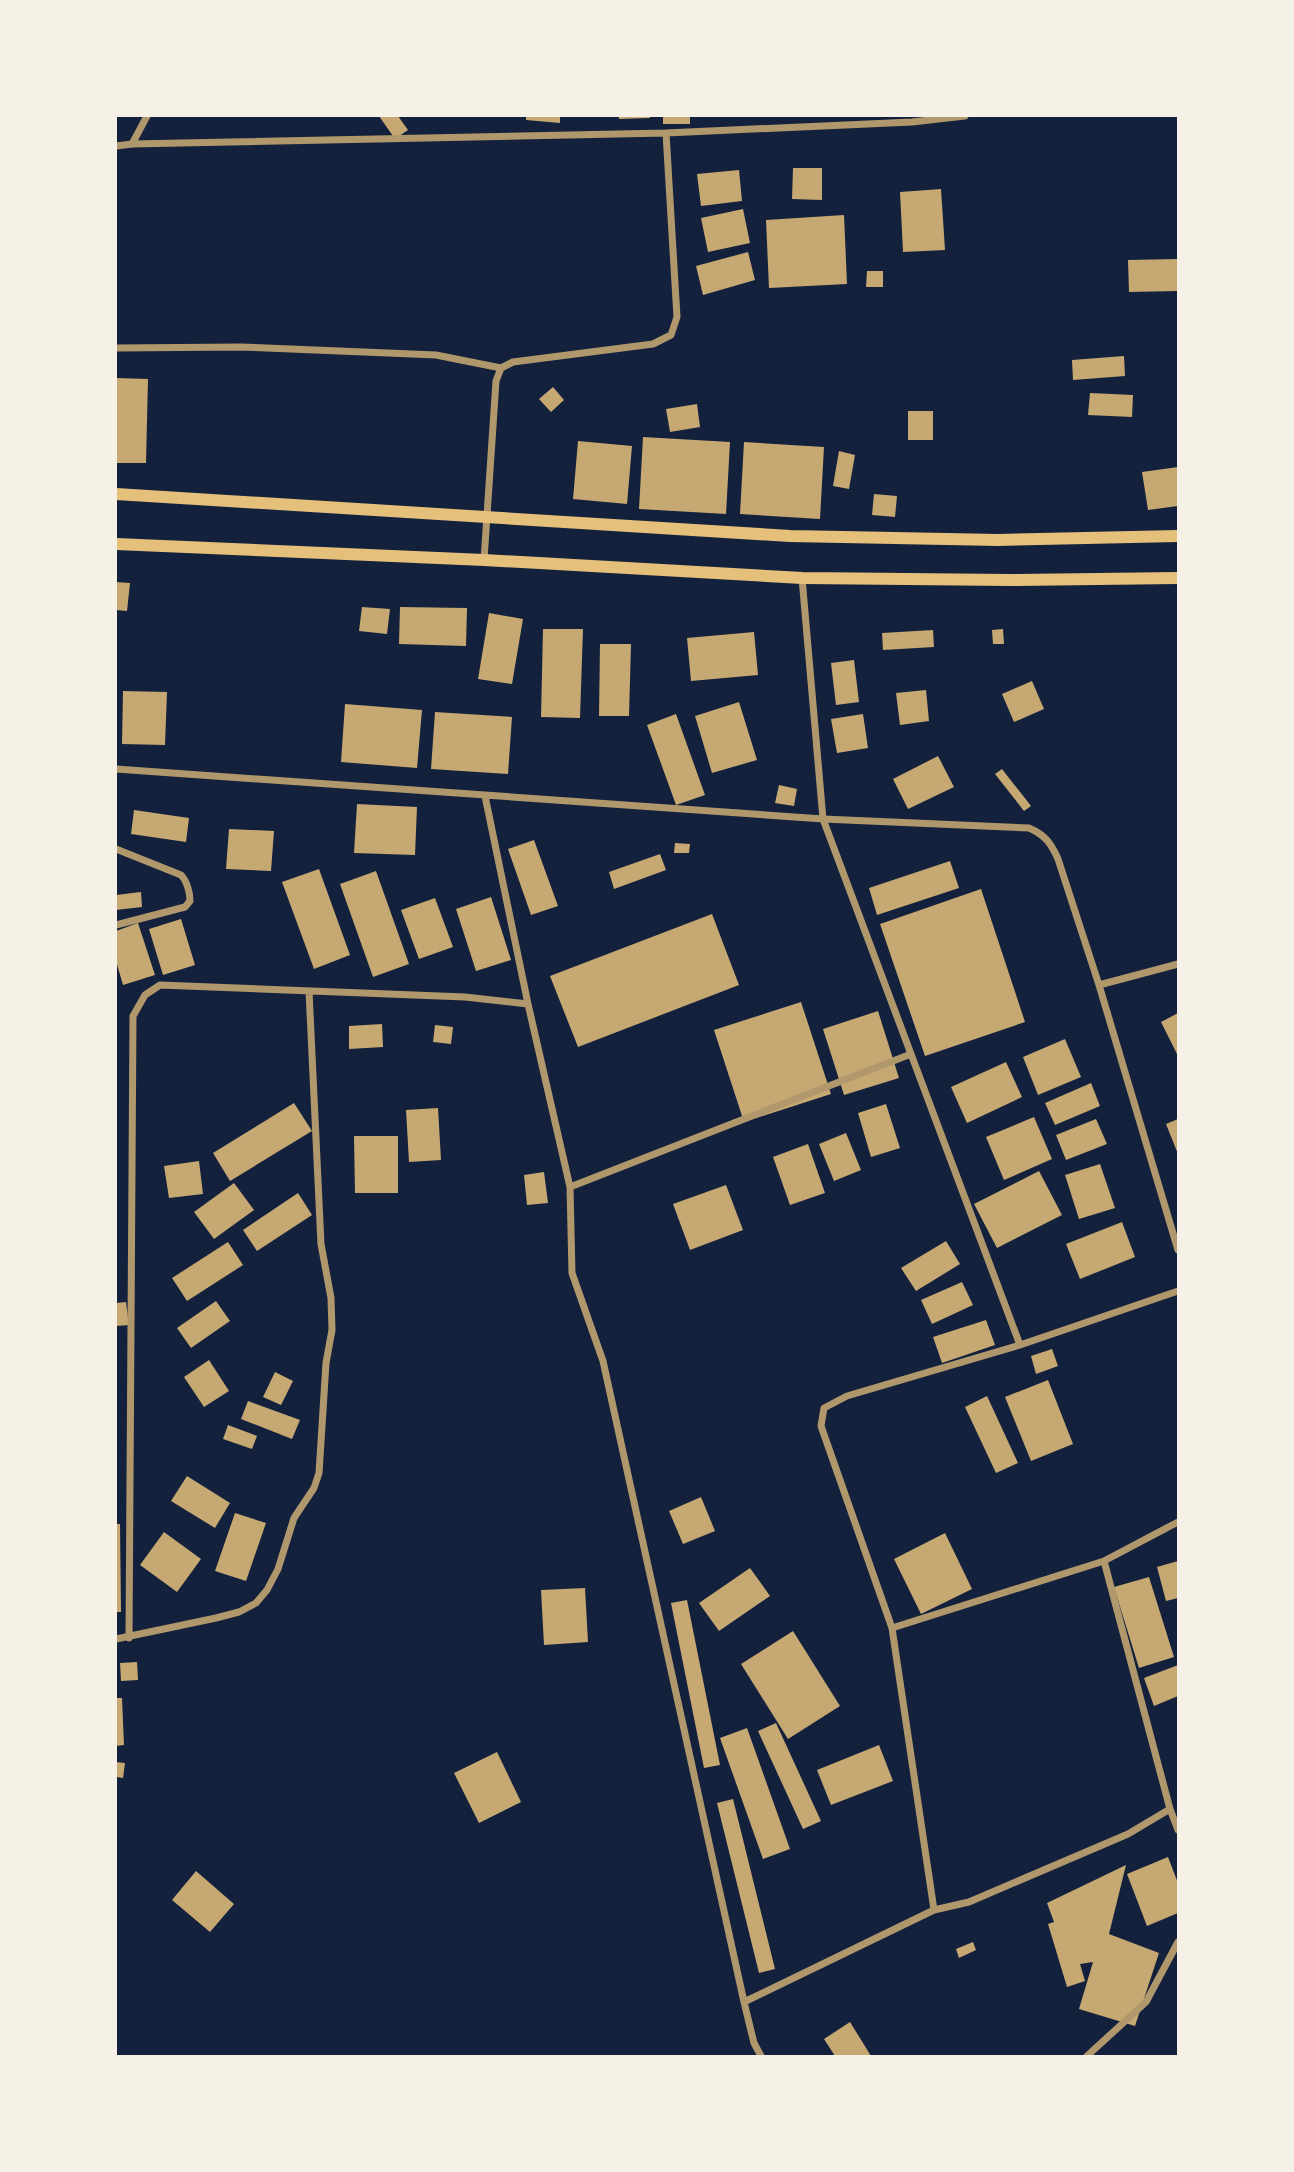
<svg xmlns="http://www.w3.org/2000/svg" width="1294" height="2172" font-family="'Crimson Pro',serif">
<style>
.building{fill:#c6a872}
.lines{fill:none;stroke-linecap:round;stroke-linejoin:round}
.minor{stroke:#b1986c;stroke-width:7}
.secondary{stroke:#e5c07b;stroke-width:12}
</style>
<rect width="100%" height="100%" fill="#14213d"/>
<path class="building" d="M379,116H398L408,130L395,139Z
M526,116H560V123L526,120Z
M619,116H650V118L619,119Z
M663,116H690V124H663Z
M793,168H822V200L792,199Z
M739,170L742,201L701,206L697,174Z
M941,189L945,250L903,252L900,192Z
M743,209L750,243L708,252L701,218Z
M844,215L847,284L769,288L766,220Z
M748,252L755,280L703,295L696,266Z
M1178,259V291L1129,292L1128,260Z
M867,271H883V287H866Z
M1124,356L1125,376L1073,380L1072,360Z
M116,378L148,379L146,463H116Z
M553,387L564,400L551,412L539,399Z
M1090,393L1133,395L1132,417L1088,415Z
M697,404L700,427L670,432L666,409Z
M908,411H933V440H908Z
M643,437L730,442L726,514L639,509Z
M578,441L632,446L627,504L573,499Z
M744,442L824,447L820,519L740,514Z
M839,451L855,455L849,489L833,486Z
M1178,467V506L1148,510L1142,472Z
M874,494L897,496L895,517L872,515Z
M116,582L130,583L127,611L116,610Z
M362,607L390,609L387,634L359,631Z
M400,607L467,608L466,646L399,644Z
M489,613L523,619L512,684L478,679Z
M543,629H583L580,718L541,717Z
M1003,629L1004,644H993L992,630Z
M933,630L934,647L883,650L882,633Z
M754,632L758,675L691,681L687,638Z
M600,644H631L629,716H599Z
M854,660L859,702L836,705L831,663Z
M1032,681L1044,709L1014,722L1002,694Z
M926,690L929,721L900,725L896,693Z
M123,691L167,692L165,745L122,744Z
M739,702L757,760L712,773L695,716Z
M345,704L422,710L417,768L341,762Z
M435,712L512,717L508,774L431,769Z
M676,714L705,795L676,805L647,725Z
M863,714L868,748L837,753L831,719Z
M938,756L954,787L908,809L893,779Z
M1002,769L1031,806L1024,811L995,774Z
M779,785L797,789L794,806L775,803Z
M357,804L417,807L415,855L354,853Z
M134,810L189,818L186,842L131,834Z
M229,829L274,831L271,871L226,869Z
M534,840L558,906L531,915L508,849Z
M675,843L690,844L689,853H674Z
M660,854L666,870L614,889L609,872Z
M950,861L959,888L877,915L869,888Z
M319,869L350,955L314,969L282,882Z
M376,871L409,964L373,977L340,884Z
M981,889L1025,1022L925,1056L880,924Z
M141,892L142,907L116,910V895Z
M491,897L511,960L476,971L456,909Z
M435,898L453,947L419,959L401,910Z
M712,914L739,985L578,1047L550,976Z
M181,919L195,965L163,975L149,929Z
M138,923L155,975L123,985L116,961V931Z
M801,1002L831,1094L744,1122L714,1030Z
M878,1011L899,1078L844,1095L823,1029Z
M1178,1013V1056L1161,1022Z
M382,1024L383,1047L349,1049V1026Z
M435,1025L453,1027L451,1044L433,1042Z
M1065,1039L1081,1077L1038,1095L1023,1057Z
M1006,1062L1022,1097L967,1123L951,1087Z
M1091,1083L1100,1106L1055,1125L1045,1103Z
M294,1103L312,1131L230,1181L213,1153Z
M886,1104L900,1148L871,1157L858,1113Z
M438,1108L441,1160L409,1162L406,1110Z
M1034,1117L1052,1159L1004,1180L986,1137Z
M1096,1119L1107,1144L1066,1160L1056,1135Z
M1178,1119V1154L1166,1124Z
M846,1133L861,1170L834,1181L819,1144Z
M354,1136H398V1193H355Z
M808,1144L825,1193L790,1205L773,1157Z
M199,1161L203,1194L169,1198L164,1166Z
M1100,1164L1115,1208L1079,1219L1065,1175Z
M1039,1171L1062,1215L997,1248L974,1204Z
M544,1172L548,1203L527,1205L524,1175Z
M234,1183L254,1210L214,1239L194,1212Z
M726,1185L743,1230L690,1250L673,1204Z
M298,1193L312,1215L257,1251L243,1230Z
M1122,1222L1135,1257L1080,1279L1066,1244Z
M946,1241L960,1264L916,1291L901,1268Z
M228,1242L243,1265L187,1301L172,1278Z
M962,1282L973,1305L932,1324L921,1300Z
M216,1301L230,1321L191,1348L177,1328Z
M126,1302L129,1325L116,1326V1303Z
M986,1320L995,1345L942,1363L933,1337Z
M1052,1349L1058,1366L1036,1374L1031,1356Z
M209,1360L229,1391L204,1407L184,1377Z
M275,1372L293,1381L281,1405L263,1397Z
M1048,1380L1073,1444L1031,1461L1005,1397Z
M987,1396L1018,1463L996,1473L965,1407Z
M248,1401L300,1420L292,1439L241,1419Z
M228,1425L257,1436L252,1449L223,1439Z
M187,1476L230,1503L215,1528L171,1501Z
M701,1497L715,1531L683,1544L669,1511Z
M235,1513L266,1523L246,1581L215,1571Z
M116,1524H120L121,1612H116Z
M164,1532L201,1559L177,1592L140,1565Z
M945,1533L972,1589L921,1614L894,1559Z
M1178,1561V1598L1166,1601L1157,1567Z
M750,1568L770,1596L719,1631L699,1603Z
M1149,1577L1174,1657L1139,1668L1114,1587Z
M585,1588L588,1642L544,1645L541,1590Z
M687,1600L720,1765L704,1768L671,1603Z
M793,1631L840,1706L788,1739L741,1664Z
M137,1662L138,1680L121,1681L120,1663Z
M1178,1665V1696L1154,1706L1144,1678Z
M116,1698H122L124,1745L116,1746Z
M776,1723L821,1821L803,1829L758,1731Z
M747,1728L790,1849L763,1859L720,1738Z
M879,1745L893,1781L831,1805L817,1770Z
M497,1752L521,1802L479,1823L454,1773Z
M116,1762L125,1763L123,1778L116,1777Z
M733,1799L775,1969L759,1973L717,1803Z
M1168,1857L1178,1883V1913L1147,1926L1127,1874Z
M1126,1865L1109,1934L1159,1953L1135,2026L1079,2009L1093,1962L1080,1964L1085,1981L1067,1987L1048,1924L1054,1922L1047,1903Z
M196,1871L234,1904L210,1932L172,1900Z
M973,1942L976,1950L959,1958L956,1949Z
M850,2022L871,2056H835L824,2039Z"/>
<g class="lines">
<path class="minor" d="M132,144L147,116
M116,146L132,144L666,133L912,122L965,116
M116,348L241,347L436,355L501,368
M484,560L496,381L501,368L513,362L653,344L671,335L677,317L666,133
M802,578L823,819L1020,1345
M116,769L823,819L1029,828C1045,835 1051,843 1058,859L1099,985L1178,1250
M485,796L528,1004L570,1187L572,1273L603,1361L744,2002L754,2043L761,2056
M116,849L181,875C187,881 190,893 190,901L185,907L116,925
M1099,985L1178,964
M570,1187L911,1054
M1104,1561L1170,1809L1178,1830
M892,1628L1104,1561L1178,1522
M129,1638L133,1016L145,995L160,985L465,997L528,1004
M116,1639L216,1618L239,1612L256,1603L267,1590L278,1569L294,1518L314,1488L319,1473L326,1363L332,1330L331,1298L321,1244L309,991
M934,1910L892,1628L821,1426L824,1408L847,1396L1020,1345L1178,1291
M744,2002L934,1910L969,1902L1128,1834L1170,1809
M1087,2056L1146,2002L1178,1942"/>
<path class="secondary" d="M116,494L790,536L998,540L1178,536
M116,544L484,560L802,578L1010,580L1178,578"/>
</g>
<rect width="1294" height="2172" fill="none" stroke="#f6f1e7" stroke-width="234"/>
</svg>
